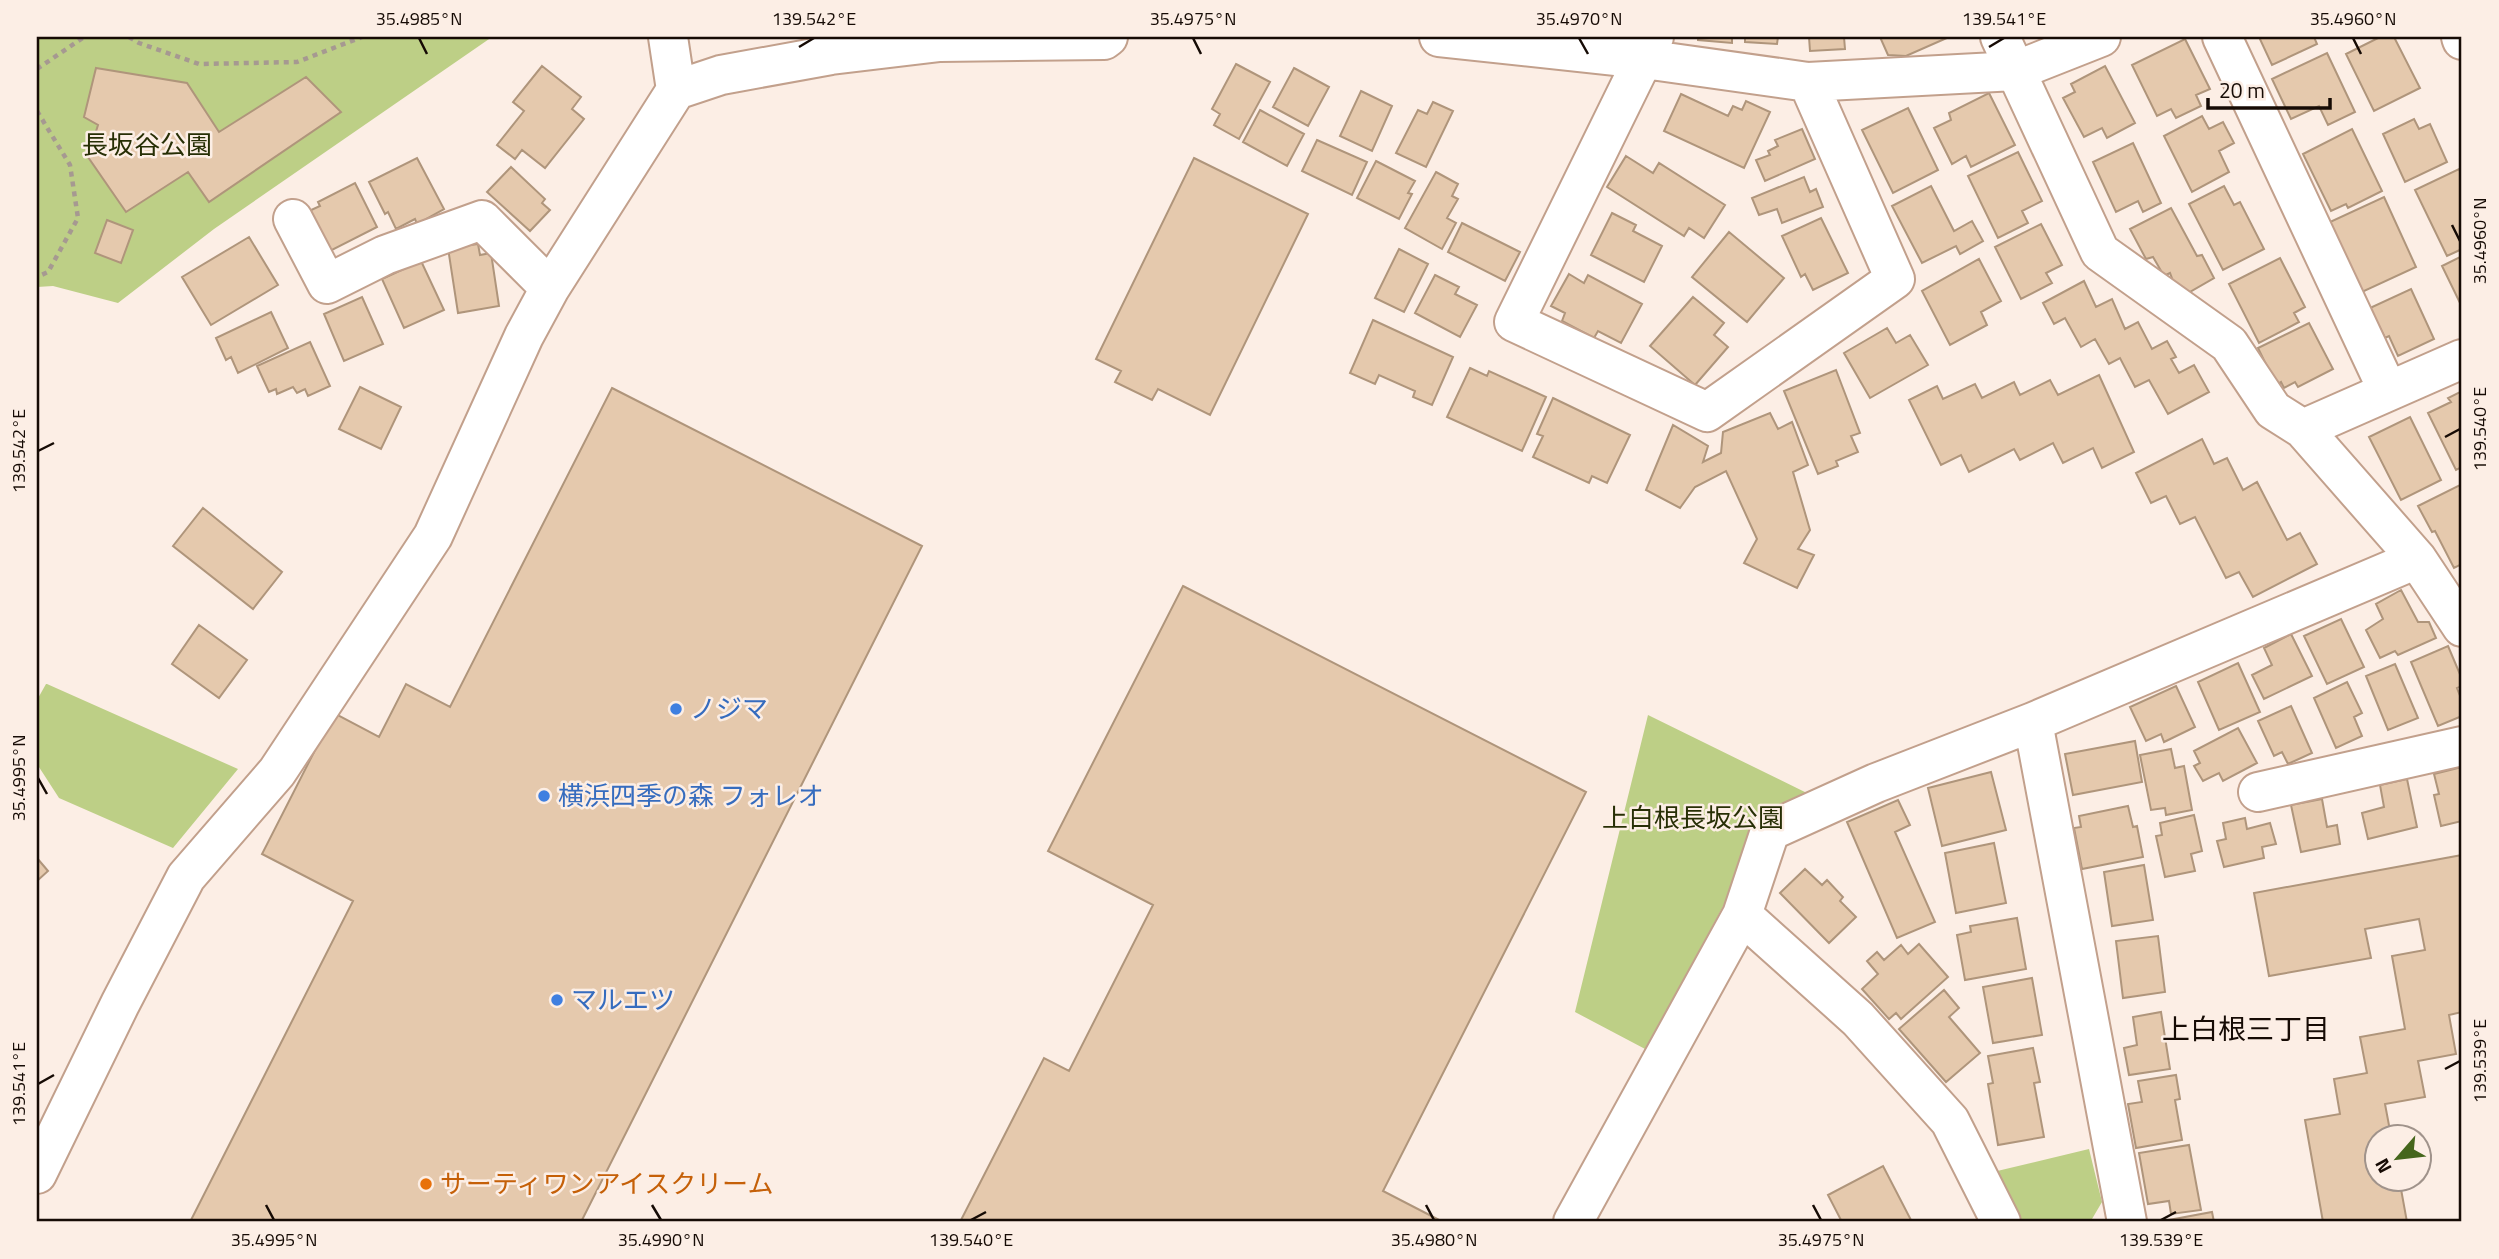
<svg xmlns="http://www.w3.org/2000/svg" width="2499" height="1259" font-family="'Titillium Web','Noto Sans JP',sans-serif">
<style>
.green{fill:#bdcf86}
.building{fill:#e5c9ad;stroke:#af957b;stroke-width:2}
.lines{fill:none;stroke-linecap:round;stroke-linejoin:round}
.minor-casing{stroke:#c2a08c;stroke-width:42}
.path{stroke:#a69991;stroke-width:4.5;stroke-dasharray:5 5;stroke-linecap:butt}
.minor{stroke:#fff;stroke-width:38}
.ticks{fill:none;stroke:#160b05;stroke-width:2.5}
.shop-dot{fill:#3f7fe0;stroke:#fceee5;stroke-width:2.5}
.food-dot{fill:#e8710a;stroke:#fceee5;stroke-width:2.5}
.labels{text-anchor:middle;stroke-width:5;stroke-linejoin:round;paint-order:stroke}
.park-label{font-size:26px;fill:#272f05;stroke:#fceee5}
.shop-label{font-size:26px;fill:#366cbe;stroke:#fceee5;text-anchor:start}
.food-label{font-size:26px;fill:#c56008;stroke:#fceee5;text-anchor:start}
.neighbourhood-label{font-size:28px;fill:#160b05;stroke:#fceee5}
.neatline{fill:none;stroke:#160b05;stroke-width:2.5}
.ticks-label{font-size:18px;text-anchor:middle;fill:#160b05}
</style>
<rect width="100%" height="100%" fill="#fceee5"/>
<path class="green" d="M37,37H492L214,229L118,303L53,286L37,287Z
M46,684H47L238,769L173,848L59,798L37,764V700Z
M1648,715L1817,798L1766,825L1647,1050L1575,1012Z
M2089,1149L2102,1202L2092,1219L2081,1222H2021L1993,1172Z"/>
<path class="building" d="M1698,37H1732V43L1698,40Z
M1745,37H1778L1777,44L1745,42Z
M1809,37H1844L1845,49L1810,51Z
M1880,37H1949L1906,56L1888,55Z
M2259,37H2314L2317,44L2272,65Z
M2380,37H2394L2420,88L2374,111L2346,54Z
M2185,39L2210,89L2196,95L2201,106L2176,118L2171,109L2157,116L2132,65Z
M2327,53L2355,112L2328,125L2319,106L2291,119L2272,79Z
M1236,64L1270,82L1239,139L1214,125L1220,114L1212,109Z
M542,66L581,97L572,109L584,119L545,168L522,150L515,159L497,145L524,111L513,102Z
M2105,66L2135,123L2107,138L2102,128L2084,137L2063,98L2075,92L2071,84Z
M96,68L187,83L219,132L306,77L341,112L209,202L188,172L126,212L88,157L98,125L84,117Z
M1294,68L1329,87L1308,126L1273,107Z
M1361,91L1392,106L1372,151L1340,136Z
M1989,93L2015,145L1971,167L1966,156L1952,164L1934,128L1951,120L1949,113Z
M1681,94L1728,116L1733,106L1742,110L1746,101L1770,112L1744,168L1664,131Z
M1433,102L1453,111L1426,167L1396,153L1418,110L1427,114Z
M1908,108L1938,170L1893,193L1862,130Z
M1260,110L1304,134L1287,166L1243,142Z
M2202,116L2209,129L2223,122L2234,143L2219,151L2229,172L2192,192L2164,136Z
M2414,119L2419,129L2430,124L2447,162L2405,182L2383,134Z
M1802,129L1815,159L1765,181L1756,160L1770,155L1768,151L1778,146L1775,140Z
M2352,129L2382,191L2348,208L2346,204L2331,211L2303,154Z
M1317,140L1367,162L1352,195L1302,171Z
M2133,143L2161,203L2143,212L2138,201L2116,212L2093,162Z
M2018,152L2042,201L2022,211L2028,223L1998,238L1968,176Z
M1626,156L1653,173L1659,163L1725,205L1704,238L1689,228L1684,236L1607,187Z
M417,158L444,209L417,224L415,219L396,229L388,212L385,214L369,182Z
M1194,158L1308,214L1210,415L1158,389L1152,400L1115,382L1121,371L1096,359Z
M1376,161L1415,181L1408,193L1412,194L1399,219L1357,198Z
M511,167L545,199L542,203L550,210L530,231L487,192Z
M2459,169L2462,176V249L2447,256L2415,190Z
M1436,172L1458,184L1452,196L1458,199L1447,218L1456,223L1442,249L1405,228Z
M1804,177L1810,192L1816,189L1823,207L1782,223L1777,209L1759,215L1752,198Z
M355,183L377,227L330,251L309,211L320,206L318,202Z
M1931,186L1954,231L1972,221L1983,241L1960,254L1956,246L1922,263L1892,206Z
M2224,186L2234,205L2240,202L2264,249L2223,270L2189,204Z
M2384,197L2416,267L2362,292L2330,222Z
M2171,208L2197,256L2202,255L2214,278L2188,293L2173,281L2170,273L2164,276L2153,257L2146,259L2130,229Z
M1612,213L1636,225L1633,231L1662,246L1644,282L1591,255Z
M1821,218L1848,273L1813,290L1805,274L1801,277L1782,236Z
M107,220L133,230L121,263L95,253Z
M1462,223L1520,252L1505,281L1448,252Z
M2041,224L2062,265L2046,273L2052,283L2021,299L1995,247Z
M1729,232L1784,278L1747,322L1692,277Z
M249,237L278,285L211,325L182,277Z
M478,244L480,255L491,253L499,306L458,313L448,248Z
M1399,249L1428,264L1404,312L1375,298Z
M2462,256V307L2442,266Z
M2280,258L2305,307L2294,313L2299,322L2259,343L2229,284Z
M1979,259L2001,301L1981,312L1987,325L1950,345L1922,291Z
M421,261L444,310L404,328L382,279Z
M1569,274L1584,283L1588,275L1642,304L1621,343L1598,331L1594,338L1562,321L1565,313L1551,306Z
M1435,275L1459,287L1455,294L1477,305L1460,337L1415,313Z
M2084,281L2096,307L2112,299L2125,329L2138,322L2152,349L2167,341L2176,357L2171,359L2179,373L2194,365L2209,392L2168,414L2149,380L2135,387L2120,358L2109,364L2095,339L2081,347L2065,318L2054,324L2043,303Z
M2411,289L2434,339L2398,356L2389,336L2385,338L2370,308Z
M362,297L383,344L344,361L324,314Z
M1693,297L1724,323L1714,335L1728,347L1695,385L1650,346Z
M271,312L288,348L238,373L231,357L226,360L216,338Z
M1373,320L1453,357L1432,405L1413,397L1415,391L1379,375L1375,384L1350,373Z
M2309,323L2333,369L2298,387L2295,382L2284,388L2281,382L2276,385L2258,348Z
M1887,328L1896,343L1910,335L1928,365L1870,398L1844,353Z
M310,342L330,386L308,396L305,389L297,393L293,387L277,394L276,389L269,392L257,366Z
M1470,368L1487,376L1489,371L1546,397L1522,451L1447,417Z
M1836,370L1860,433L1851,436L1858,452L1836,461L1838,466L1818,474L1784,391Z
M2099,375L2134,452L2102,468L2093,448L2063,463L2053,443L2020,460L2014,449L1969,472L1961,455L1941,465L1909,400L1937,386L1943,399L1975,384L1982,398L2014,382L2020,395L2050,380L2058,395Z
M360,387L401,407L381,449L339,429Z
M612,388L922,546L581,1222H190L353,901L262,854L334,713L379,737L406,684L450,707Z
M2462,391V467L2456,470L2428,413L2451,402L2448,398Z
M1553,398L1630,435L1607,483L1592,476L1589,483L1533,457L1543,436L1537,434Z
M1770,413L1778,429L1792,422L1808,465L1793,472L1810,530L1798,549L1814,555L1797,588L1744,563L1757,539L1726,471L1695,487L1680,508L1646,490L1673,425L1708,446L1703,462L1721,453L1723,432Z
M2410,417L2441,480L2401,500L2369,437Z
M2202,439L2214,464L2227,458L2243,490L2257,482L2287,540L2300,533L2317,564L2253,597L2239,572L2226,578L2195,517L2180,524L2166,496L2151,503L2136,473Z
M2462,484V564L2454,568L2435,531L2432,532L2418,506Z
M203,508L282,572L253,609L173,546Z
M1183,586L1586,792L1383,1191L1443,1222H960L1044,1058L1069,1071L1153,905L1048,851Z
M2401,590L2418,622H2429L2436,638L2398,655L2395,651L2380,658L2366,630L2383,619L2376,604Z
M2341,619L2364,667L2327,684L2304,636Z
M199,625L247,660L219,698L172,664Z
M2291,634L2312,676L2264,699L2252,675L2272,665L2264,648Z
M2448,646L2462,679V686L2457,688L2462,701V716L2438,726L2411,662Z
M2238,663L2260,712L2219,730L2198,682Z
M2395,664L2418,718L2388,730L2366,676Z
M2347,682L2362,713L2354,717L2362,736L2336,748L2314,698Z
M2176,686L2195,727L2164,742L2161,734L2146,741L2130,707Z
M2291,706L2312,753L2288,764L2282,752L2274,756L2258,721Z
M2238,728L2257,763L2223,781L2219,773L2203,781L2194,766L2200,763L2194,751Z
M2135,741L2142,782L2073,795L2065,754Z
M2171,749L2175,768L2184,766L2192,810L2166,815L2165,808L2151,810L2140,755Z
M2462,767V821L2441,826L2434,795L2439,794L2434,774Z
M1991,772L2006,830L1942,846L1928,788Z
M2407,779L2417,827L2368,839L2362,813L2384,807L2380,785Z
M2322,799L2327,827L2337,825L2340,844L2301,852L2291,805Z
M1898,800L1910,825L1895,832L1935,922L1897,938L1847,822Z
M2128,806L2133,827L2137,826L2143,857L2082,869L2074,828L2081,827L2079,816Z
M2194,815L2202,851L2191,854L2195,871L2165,877L2156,836L2162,835L2160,823Z
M2245,818L2247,829L2270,823L2276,844L2262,847L2264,858L2224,867L2217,841L2226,839L2223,823Z
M1994,843L2006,903L1956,913L1945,853Z
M2462,855V1012L2449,1015L2456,1054L2418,1061L2425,1097L2385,1104L2391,1136H2376V1178H2399L2407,1222H2323L2305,1120L2340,1114L2334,1079L2367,1073L2360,1037L2405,1029L2392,956L2425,950L2419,919L2365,929L2371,958L2269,976L2254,893Z
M37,858L48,871L37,881Z
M2144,865L2153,920L2112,926L2104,872Z
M1805,869L1822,885L1827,880L1843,897L1840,901L1856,917L1829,943L1780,893Z
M2017,918L2026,969L1965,980L1957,935L1971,932L1970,926Z
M2158,936L2165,992L2123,998L2116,941Z
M1919,944L1948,977L1901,1019L1896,1013L1889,1019L1862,989L1878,974L1867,961L1877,952L1884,960L1901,945L1908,954Z
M2032,978L2042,1035L1993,1043L1983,987Z
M1944,990L1959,1008L1949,1017L1980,1053L1946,1082L1899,1029Z
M2161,1012L2170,1069L2129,1075L2124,1048L2137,1045L2133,1017Z
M2033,1048L2040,1082L2034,1083L2044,1137L1998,1145L1988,1084L1993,1083L1988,1056Z
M2176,1075L2180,1099L2175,1100L2182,1140L2136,1148L2128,1104L2142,1102L2138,1081Z
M2189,1145L2201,1210L2171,1214L2169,1201L2148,1204L2139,1153Z
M1883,1166L1912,1222H1842L1828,1195Z
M2212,1212L2214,1222H2158Z"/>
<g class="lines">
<g class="minor-casing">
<path id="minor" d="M668,37L676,90
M1439,37L1644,59L1808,82L2015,71L2101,37
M1654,37L1514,322L1707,412L1895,279L1808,82
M2000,37L2100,252L2229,344L2273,410L2303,429L2417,559L2462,627
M2222,37L2388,391
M2461,37L2462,40
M293,219L327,284L385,255L482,220L550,288
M2303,429L2462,359
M2033,722L2127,1222
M2258,792L2462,746
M1742,915L1858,1019L1950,1121L2001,1222
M37,1174L120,1004L186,877L277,772L433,536L524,336L550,288L676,90L721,75L831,55L940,42L1104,40L1108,37
M1573,1222L1742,915L1770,831L1876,783L2033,722L2417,559"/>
</g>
<path class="path" d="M129,37L139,43L199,64L297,62L362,37
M37,69L84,37
M37,111L70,165L78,218L48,272L37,277"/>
<use href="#minor" class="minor"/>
</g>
<path class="ticks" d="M419,38L427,54M1193,38L1201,54M1579,38L1588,54M2353,38L2361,54M799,47L814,38M1989,47L2004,38M2452,225L2460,241M2445,437L2460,429M38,451L54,443M38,778L47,794M2445,1069L2460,1061M38,1084L54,1075M266,1205L274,1220M652,1205L661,1220M1426,1205L1434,1220M1813,1205L1821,1220M971,1220L986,1212M2161,1220L2176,1212"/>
<g class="shop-dot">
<circle cx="676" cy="709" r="7"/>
<circle cx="544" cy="796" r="7"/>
<circle cx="557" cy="1000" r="7"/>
</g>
<circle class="food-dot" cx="426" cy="1184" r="7"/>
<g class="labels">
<g class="park-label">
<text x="147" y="154">長坂谷公園</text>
<text x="1693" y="827">上白根長坂公園</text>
</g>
<g class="shop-label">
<text x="690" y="718">ノジマ</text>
<text x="558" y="805">横浜四季の森 フォレオ</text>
<text x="571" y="1009">マルエツ</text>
</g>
<g class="food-label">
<text x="440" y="1193">サーティワンアイスクリーム</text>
</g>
<g class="neighbourhood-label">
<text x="2246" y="1039">上白根三丁目</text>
</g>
</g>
<rect width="2499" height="1259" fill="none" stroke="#fceee5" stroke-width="77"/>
<g transform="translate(2398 1158) rotate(242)"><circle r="33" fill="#fceee5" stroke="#a0938b" stroke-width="2"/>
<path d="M0-5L12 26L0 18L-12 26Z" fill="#45661c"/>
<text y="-10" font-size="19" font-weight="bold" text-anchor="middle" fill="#160b05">N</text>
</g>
<path d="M2208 98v10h122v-10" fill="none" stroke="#160b05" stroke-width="3.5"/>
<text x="2219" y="98" font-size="21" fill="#160b05" stroke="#fceee5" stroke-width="5" paint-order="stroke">20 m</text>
<rect x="38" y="38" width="2422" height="1182" class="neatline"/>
<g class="ticks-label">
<text x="419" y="25">35.4985°N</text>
<text x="814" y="25">139.542°E</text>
<text x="1193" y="25">35.4975°N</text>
<text x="1579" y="25">35.4970°N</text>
<text x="2004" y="25">139.541°E</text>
<text x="2353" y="25">35.4960°N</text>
<text transform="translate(2480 241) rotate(-90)" y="6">35.4960°N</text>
<text transform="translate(2480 429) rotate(-90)" y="6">139.540°E</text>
<text transform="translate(19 451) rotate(-90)" y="6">139.542°E</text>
<text transform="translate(19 778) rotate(-90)" y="6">35.4995°N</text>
<text transform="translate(2480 1061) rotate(-90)" y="6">139.539°E</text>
<text transform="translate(19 1084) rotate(-90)" y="6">139.541°E</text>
<text x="274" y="1246">35.4995°N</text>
<text x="661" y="1246">35.4990°N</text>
<text x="971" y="1246">139.540°E</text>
<text x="1434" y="1246">35.4980°N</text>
<text x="1821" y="1246">35.4975°N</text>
<text x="2161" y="1246">139.539°E</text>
</g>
</svg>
